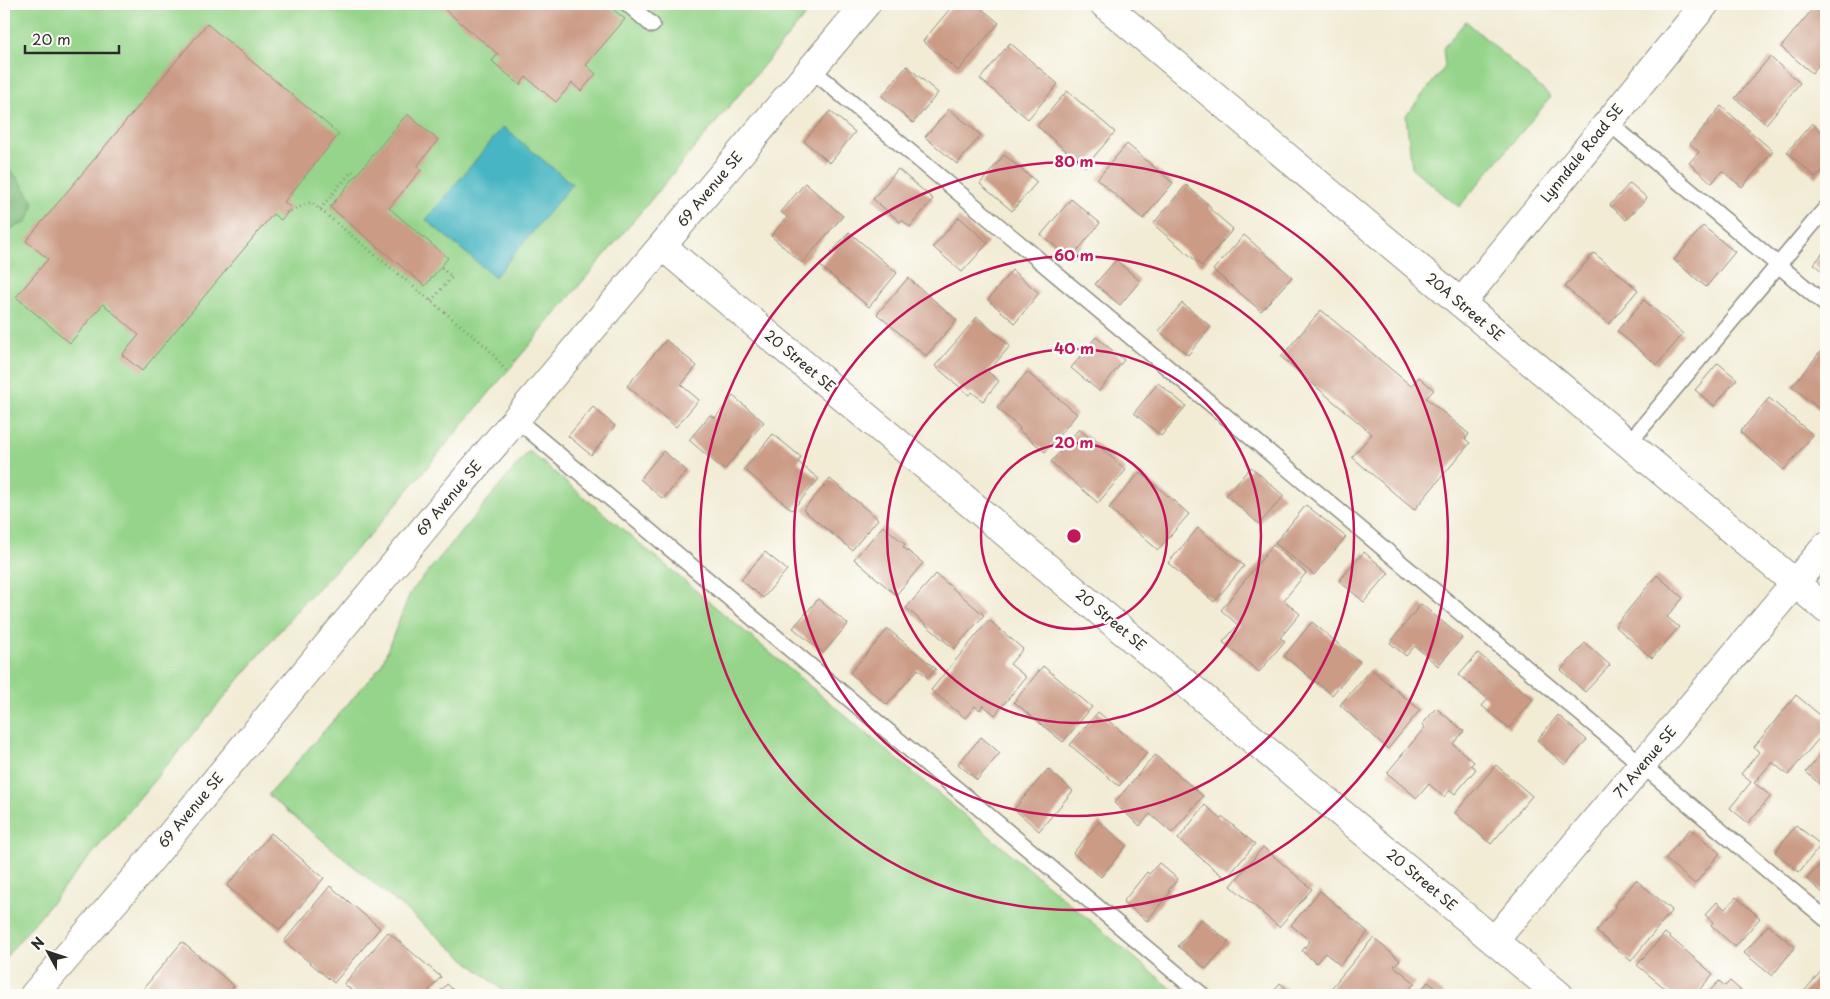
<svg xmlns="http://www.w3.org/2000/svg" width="1830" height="999" font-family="'Playpen Sans',sans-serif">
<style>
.green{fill:#95d48a;stroke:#60805a}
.forest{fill:#78b676;stroke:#527050}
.water{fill:#47b5c3;stroke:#397077}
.building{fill:#cb9b86}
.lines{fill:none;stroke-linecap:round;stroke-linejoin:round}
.service-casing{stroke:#8e8c80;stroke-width:18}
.minor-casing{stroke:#8e8c80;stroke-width:30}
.path{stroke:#8e8c80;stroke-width:3;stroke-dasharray:1 4;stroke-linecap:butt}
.service{stroke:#fff;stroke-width:15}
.minor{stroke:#fff;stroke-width:28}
.ring{fill:none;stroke:#c2185b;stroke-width:2.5}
.labels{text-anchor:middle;stroke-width:5;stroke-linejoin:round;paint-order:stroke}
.street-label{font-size:14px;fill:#2b2b2b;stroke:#fdfcf7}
.centre{fill:#c2185b;stroke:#fdfcf7;stroke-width:2.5}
.ring-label{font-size:15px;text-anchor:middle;font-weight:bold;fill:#c2185b;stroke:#fdfcf7;stroke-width:5;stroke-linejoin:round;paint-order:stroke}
</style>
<rect width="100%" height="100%" fill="#fdfcf7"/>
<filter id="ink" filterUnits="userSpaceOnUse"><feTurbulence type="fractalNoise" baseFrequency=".02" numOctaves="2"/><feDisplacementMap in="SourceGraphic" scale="10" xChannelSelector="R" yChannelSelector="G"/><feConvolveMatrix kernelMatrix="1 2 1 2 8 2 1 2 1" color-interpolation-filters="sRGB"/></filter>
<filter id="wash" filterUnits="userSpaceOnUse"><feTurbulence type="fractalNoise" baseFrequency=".0096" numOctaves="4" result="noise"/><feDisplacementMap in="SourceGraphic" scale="20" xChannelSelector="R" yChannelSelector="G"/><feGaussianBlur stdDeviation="1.12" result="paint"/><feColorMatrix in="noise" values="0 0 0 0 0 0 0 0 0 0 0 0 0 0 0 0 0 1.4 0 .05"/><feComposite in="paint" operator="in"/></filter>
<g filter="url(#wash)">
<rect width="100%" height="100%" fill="#f2ecd5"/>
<path class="green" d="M4,4H815L372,533L305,601L4,959Z
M1466,21L1551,97L1459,207L1412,168L1406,115L1445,67L1443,48Z
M529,451L1179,995H508L268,795L381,666L410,593Z"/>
<path class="forest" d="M4,166L17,177L34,203L27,222L10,229L4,227Z"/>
<path class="water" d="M503,127L572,184L495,277L426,220Z"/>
<g id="blocks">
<path class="building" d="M438,4H606L625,19L586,65L596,74L581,91L572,83L556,102L526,77L520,85L492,61L498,54Z
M954,4H976L999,23L958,71L923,41Z
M1817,4L1826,9V56L1812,73L1781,47Z
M207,24L339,134L284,202L291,208L281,220L273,214L142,371L122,355L139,335L103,304L70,343L16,297L48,259L26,241Z
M1010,43L1058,84L1028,119L980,79Z
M1770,57L1800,83L1766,124L1735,98Z
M907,66L938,93L913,123L882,96Z
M1067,91L1115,132L1085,167L1037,126Z
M1721,106L1773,151L1742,187L1722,171L1712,183L1689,163L1699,152L1690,144Z
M949,109L981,135L957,164L925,137Z
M830,111L855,132L830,163L804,141Z
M407,114L438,140L417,166L421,170L389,208L448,258L425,286L330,207Z
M1812,123L1826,136V166L1816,178L1787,152Z
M1127,144L1173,183L1143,219L1097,179Z
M1004,155L1037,182L1012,211L980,184Z
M898,169L933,199L910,227L902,220L900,222L873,199Z
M805,183L843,216L802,263L771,236L787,217L781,212Z
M1630,183L1647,198L1626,220L1610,205Z
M1186,185L1211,207L1210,209L1233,229L1202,266L1153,224Z
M1071,199L1100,223L1071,259L1041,235Z
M959,217L988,243L962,272L933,247Z
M1703,226L1735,252L1706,287L1674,260Z
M849,232L897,273L869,307L820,266Z
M1244,235L1292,277L1261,311L1213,270Z
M1826,249V275L1814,264Z
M1594,253L1638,290L1609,324L1565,287Z
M1116,260L1140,281L1120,305L1095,284Z
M1012,270L1039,293L1015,323L988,300Z
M908,278L957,320L926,356L877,314Z
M1644,300L1683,334L1657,365L1617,331Z
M1182,303L1211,327L1188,355L1159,331Z
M1321,310L1411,386L1419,377L1434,390L1426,398L1469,434L1465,439L1470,443L1414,510L1352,457L1372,434L1281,357Z
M977,317L1010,346L988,372L999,381L983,401L972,392L969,395L935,366Z
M1096,337L1124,360L1099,391L1071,368Z
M666,340L697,366L681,385L699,400L676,427L627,386Z
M1826,345V415L1792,386Z
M1718,363L1737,379L1714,406L1695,390Z
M1027,372L1077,414L1045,452L1019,430L1020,428L997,408Z
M1158,383L1186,406L1161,436L1134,413Z
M733,396L764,422L724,470L689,440L710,415L715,418Z
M1769,398L1813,435L1784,470L1740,432Z
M593,407L615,426L591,455L568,436Z
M1079,429L1126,470L1098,503L1051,462Z
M773,434L801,457L798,462L819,479L792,510L744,469Z
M663,451L687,471L663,499L640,479Z
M1251,467L1284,496L1259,524L1226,495Z
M1140,472L1189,514L1158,550L1109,508Z
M830,479L878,519L852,550L803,510Z
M1306,505L1346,537L1314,575L1275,543Z
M883,526L905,544L903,547L923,563L896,595L854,559Z
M1198,528L1244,566L1214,602L1168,563Z
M1273,545L1306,573L1284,600L1300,614L1280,638L1285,641L1259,672L1223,642L1238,625L1221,610Z
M765,552L787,570L763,598L741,580Z
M1364,552L1389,573L1364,602L1339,581Z
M936,574L984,615L954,649L906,608Z
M1657,575L1683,598L1667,617L1679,627L1652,658L1615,626Z
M818,599L848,624L823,653L793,628Z
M1421,604L1462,638L1438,666L1415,646L1406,656L1390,643Z
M989,620L1023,649L1010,664L1026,677L995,715L983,705L980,710L975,706L965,718L931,690Z
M1312,622L1360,662L1332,695L1284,656Z
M888,629L936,669L928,678L918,669L887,705L850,673Z
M1585,643L1610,665L1585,692L1561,670Z
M1478,653L1533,700L1509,728L1482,706L1488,699L1459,675Z
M1043,666L1092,707L1063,742L1014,702Z
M1371,669L1420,710L1388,749L1340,705Z
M1796,695L1826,720V730L1788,775L1772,762L1754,783L1771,796L1748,823L1730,808L1751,782L1741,774L1759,752L1754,747Z
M1436,708L1464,731L1453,744L1474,762L1471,765L1476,769L1455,794L1450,790L1444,797L1429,784L1417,798L1387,773L1425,727L1422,725Z
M1098,712L1147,753L1119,786L1070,745Z
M1558,715L1587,740L1565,765L1537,740Z
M981,737L1000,753L977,780L958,764Z
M1826,748V790L1806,772Z
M1155,755L1203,796L1172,833L1150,814L1140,826L1114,803Z
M1496,765L1532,796L1491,844L1455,813Z
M1048,769L1073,791L1039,831L1014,809Z
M1205,805L1221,819L1223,817L1255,844L1226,879L1178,839Z
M1099,822L1127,845L1101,877L1073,853Z
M1796,825L1821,845L1799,872L1775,852Z
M1690,829L1720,853L1695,884L1665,859Z
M271,833L324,878L280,930L227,886Z
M1263,847L1312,889L1279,927L1231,886Z
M1826,858V896L1807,879Z
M1159,863L1178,879L1168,891L1170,892L1147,921L1123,902L1147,872L1149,874Z
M1636,880L1672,910L1631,961L1596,931L1616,908L1614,906Z
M330,886L380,928L334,983L284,941Z
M1320,891L1368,932L1340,965L1325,953L1316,963L1302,951L1310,941L1291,925Z
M1736,897L1760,918L1735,947L1711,925L1713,922L1705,915L1717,902L1725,909Z
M1201,919L1229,942L1206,969L1178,946Z
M1768,925L1795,947L1772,976L1744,953Z
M388,932L441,977L425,995H358L344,984Z
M1665,933L1713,974L1695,995H1673L1637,965Z
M1373,938L1400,960L1394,966L1415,983L1404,995H1332L1328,992Z
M182,942L234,986L226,995H138Z
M1823,969L1826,971V995H1801Z
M1719,981L1725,986L1730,981L1745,994L1706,995Z
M1428,982L1445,995H1417Z
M1280,983L1294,995H1270Z
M447,984L453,990L460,995H437Z"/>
</g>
</g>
<g filter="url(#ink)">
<use href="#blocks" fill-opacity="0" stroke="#8e8c80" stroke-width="1"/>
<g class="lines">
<g class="service-casing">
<path id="service" d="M628,4L652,25
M811,69L1826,919
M1608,122L1826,305
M516,419L1202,995
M1628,444L1826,208"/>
</g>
<g class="minor-casing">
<path id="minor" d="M1104,4L1826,609
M662,246L1559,995
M1461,303L1705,4
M1494,941L1826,546
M34,995L141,871L440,509L866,4"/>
</g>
<path class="path" d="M320,209L352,171L356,175
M286,213L311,202L488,348L508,374
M431,301L452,277L440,267"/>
<use href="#service" class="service"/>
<use href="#minor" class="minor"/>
</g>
</g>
<g class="ring">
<circle cx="1074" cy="536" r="93"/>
<circle cx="1074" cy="536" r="187"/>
<circle cx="1074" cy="536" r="280"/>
<circle cx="1074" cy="536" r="374"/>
</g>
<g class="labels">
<g class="street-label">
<text transform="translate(1582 153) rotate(-51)" y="5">Lynndale Road SE</text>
<text transform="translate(710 189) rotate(-50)" y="5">69 Avenue SE</text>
<text transform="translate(1465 307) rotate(40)" y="5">20A Street SE</text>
<text transform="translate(800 361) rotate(40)" y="5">20 Street SE</text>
<text transform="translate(449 498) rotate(-50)" y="5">69 Avenue SE</text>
<text transform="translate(1111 620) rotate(40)" y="5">20 Street SE</text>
<text transform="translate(1645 762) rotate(-50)" y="5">71 Avenue SE</text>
<text transform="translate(191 810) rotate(-50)" y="5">69 Avenue SE</text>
<text transform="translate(1422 880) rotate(40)" y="5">20 Street SE</text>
</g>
</g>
<circle cx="1074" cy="536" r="8" class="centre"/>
<g class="ring-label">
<text x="1074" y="167">80 m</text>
<text x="1074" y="261">60 m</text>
<text x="1074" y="354">40 m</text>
<text x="1074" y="448">20 m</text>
</g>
<rect width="1830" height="999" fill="none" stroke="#fdfcf7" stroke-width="20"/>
<g transform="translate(48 952) rotate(310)" stroke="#fdfcf7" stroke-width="4" paint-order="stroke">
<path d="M0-4L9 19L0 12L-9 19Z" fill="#2b2b2b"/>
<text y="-8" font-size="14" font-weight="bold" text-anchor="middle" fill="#2b2b2b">N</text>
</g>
<path d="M25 45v8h94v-8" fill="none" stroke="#2b2b2b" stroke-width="2.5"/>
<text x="32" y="45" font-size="15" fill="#2b2b2b" stroke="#fdfcf7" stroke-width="4" paint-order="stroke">20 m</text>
</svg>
